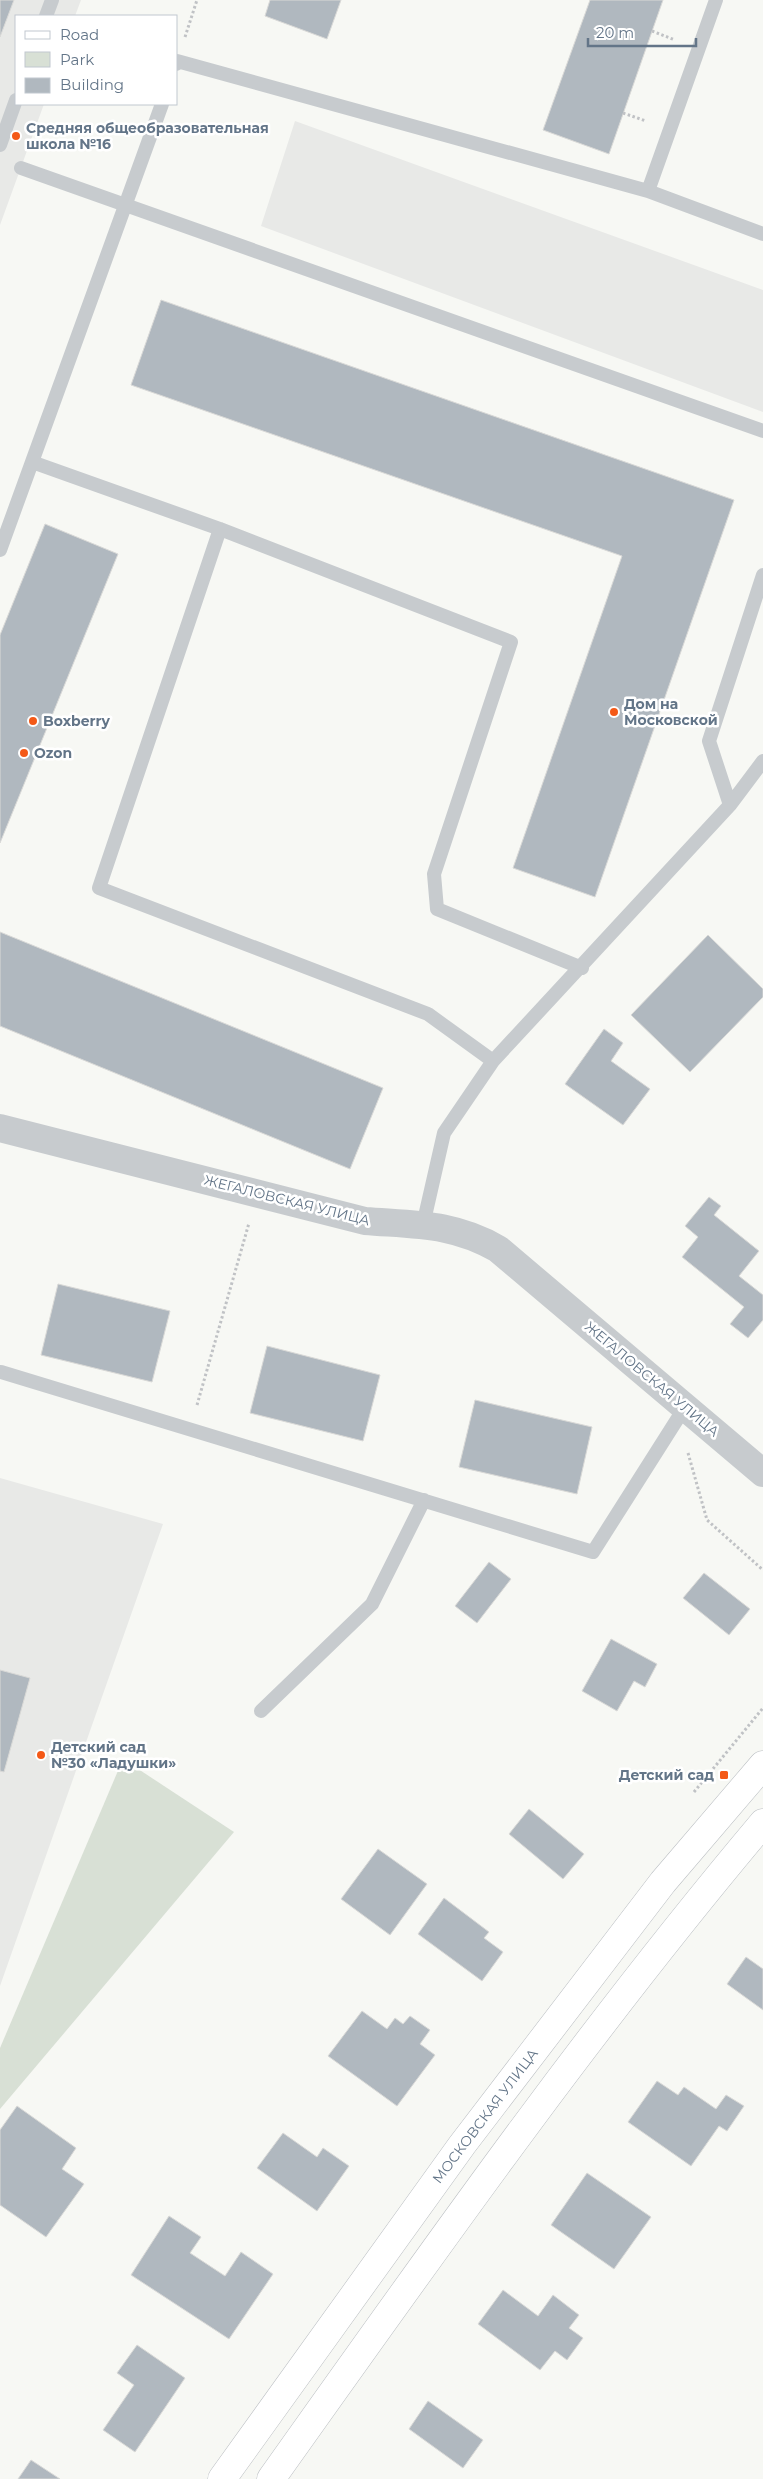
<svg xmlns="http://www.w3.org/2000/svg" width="763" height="2479" font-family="Montserrat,sans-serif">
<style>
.built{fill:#e8e9e7}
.green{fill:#d8e0d5}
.building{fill:#b0b8bf;stroke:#d9d9d7}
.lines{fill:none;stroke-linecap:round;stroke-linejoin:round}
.primary-casing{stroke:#babec2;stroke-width:29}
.path{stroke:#c0c2c5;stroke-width:3;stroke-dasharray:2.5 2.5;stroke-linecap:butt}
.service{stroke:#c7cbce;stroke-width:14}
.minor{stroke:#c7cbce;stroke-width:28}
.primary{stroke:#fff;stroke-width:28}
.poi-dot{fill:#f45917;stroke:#fff;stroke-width:2}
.labels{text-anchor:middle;stroke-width:5;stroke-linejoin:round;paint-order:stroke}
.poi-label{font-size:14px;font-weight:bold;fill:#637588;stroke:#fff;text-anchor:start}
.street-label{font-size:14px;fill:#637588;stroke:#fff}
</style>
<rect width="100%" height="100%" fill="#f7f8f4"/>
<path class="built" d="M0,0H81L75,16H16V104H44L0,225Z
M295,121L763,290V412L261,226Z
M0,1478L163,1524L0,1986Z"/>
<path class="green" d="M123,1759L234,1832L0,2109V2048Z"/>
<path class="building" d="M0,0H14L0,37Z
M270,0H341L327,39L265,16Z
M590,0H663L609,154L543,130Z
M161,300L734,500L595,897L513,868L622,556L131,385Z
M45,524L118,554L0,843V635Z
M0,932L383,1088L350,1169L0,1026Z
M708,935L763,989V997L690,1072L631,1015Z
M604,1029L623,1043L611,1061L650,1089L623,1125L565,1084Z
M709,1197L721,1206L714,1215L759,1251L739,1276L763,1295V1320L748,1338L730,1324L744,1307L682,1257L698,1237L685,1226Z
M58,1284L170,1311L152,1382L41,1355Z
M267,1346L380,1375L363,1441L250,1413Z
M475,1400L592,1427L577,1494L459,1467Z
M489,1562L511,1579L477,1623L455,1606Z
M704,1573L750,1609L729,1635L683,1598Z
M611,1639L657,1664L645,1687L634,1681L617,1711L582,1691Z
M0,1670L30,1678L4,1772L0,1771Z
M529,1809L584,1854L563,1879L509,1834Z
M378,1849L427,1884L390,1935L341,1899Z
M444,1898L489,1932L484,1938L503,1952L482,1981L418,1934Z
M746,1957L763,1969V2010L727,1984Z
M362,2011L387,2029L395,2018L403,2024L410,2016L430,2030L420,2044L435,2055L397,2106L328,2056Z
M657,2081L678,2095L684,2087L716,2109L726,2095L744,2106L727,2131L719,2126L691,2166L628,2122Z
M17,2106L76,2148L62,2169L84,2184L46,2237L0,2205V2130Z
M283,2133L317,2157L323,2148L349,2166L317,2211L257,2168Z
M587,2173L651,2217L614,2269L551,2225Z
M169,2216L201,2237L190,2253L225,2276L241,2252L273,2274L229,2339L131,2275Z
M503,2290L538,2316L553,2295L579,2315L569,2328L583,2338L567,2360L555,2351L540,2370L478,2324Z
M137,2345L185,2378L135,2452L103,2430L134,2385L117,2373Z
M428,2401L483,2440L463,2468L409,2429Z
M31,2460L60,2479H18Z"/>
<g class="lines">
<g class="primary-casing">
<path id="primary" d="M222,2479L462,2145L663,1882L763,1765
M271,2479C429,2257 587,2032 763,1823"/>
</g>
<path class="path" d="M652,31L675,40
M185,37L197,0
M623,113L646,121
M197,1405L249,1223
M688,1453L707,1520L763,1570
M694,1792L763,1708"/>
<path class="service" d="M46,16L52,0
M176,64L177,61L648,191L763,234
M162,104L32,462L220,529L511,642L434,874L437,909L582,968
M0,145L16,100
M21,168L763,431
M648,191L716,0
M220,529L99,888L428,1014L493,1061
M0,550L32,462
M730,805L709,741L763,575
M423,1225L444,1133L493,1061L730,805L763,761
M1,1372L593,1552L685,1407
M261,1711L372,1604L424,1500"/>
<path class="minor" d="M0,1128L365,1221C415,1225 453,1223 498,1249L763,1473"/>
<use href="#primary" class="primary"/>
</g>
<g class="poi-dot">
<circle cx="16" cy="136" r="5"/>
<circle cx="614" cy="712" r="5"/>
<circle cx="33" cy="721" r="5"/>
<circle cx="24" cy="753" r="5"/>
<circle cx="41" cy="1755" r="5"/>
<rect x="719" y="1770" width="10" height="10" rx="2.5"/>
</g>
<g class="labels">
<g class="poi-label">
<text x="26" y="133">Средняя общеобразовательная<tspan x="26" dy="16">школа №16</tspan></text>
<text x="624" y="709">Дом на<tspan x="624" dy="16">Московской</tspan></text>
<text x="43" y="726">Boxberry</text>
<text x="34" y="758">Ozon</text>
<text x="51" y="1752">Детский сад<tspan x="51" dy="16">№30 «Ладушки»</tspan></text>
<text x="714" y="1780" text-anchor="end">Детский сад</text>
</g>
<g class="street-label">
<text transform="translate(287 1200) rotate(14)" y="5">ЖЕГАЛОВСКАЯ УЛИЦА</text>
<text transform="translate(652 1379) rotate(40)" y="5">ЖЕГАЛОВСКАЯ УЛИЦА</text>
<text transform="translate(485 2116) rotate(-53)" y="5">МОСКОВСКАЯ УЛИЦА</text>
</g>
</g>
<rect x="15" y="15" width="162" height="90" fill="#ffffff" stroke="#c1c8cf"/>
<rect x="25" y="31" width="25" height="8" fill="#ffffff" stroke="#c1c8cf"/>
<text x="60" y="40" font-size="15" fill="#637588">Road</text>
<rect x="25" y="52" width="25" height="15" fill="#d8e0d5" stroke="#c1c8cf"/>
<text x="60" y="65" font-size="15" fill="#637588">Park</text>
<rect x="25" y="78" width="25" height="15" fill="#b0b8bf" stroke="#c1c8cf"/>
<text x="60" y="90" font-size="15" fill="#637588">Building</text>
<path d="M588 38v8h108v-8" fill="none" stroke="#637588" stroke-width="2.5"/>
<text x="596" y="38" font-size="15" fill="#637588" stroke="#ffffff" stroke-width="4" paint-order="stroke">20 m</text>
</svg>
